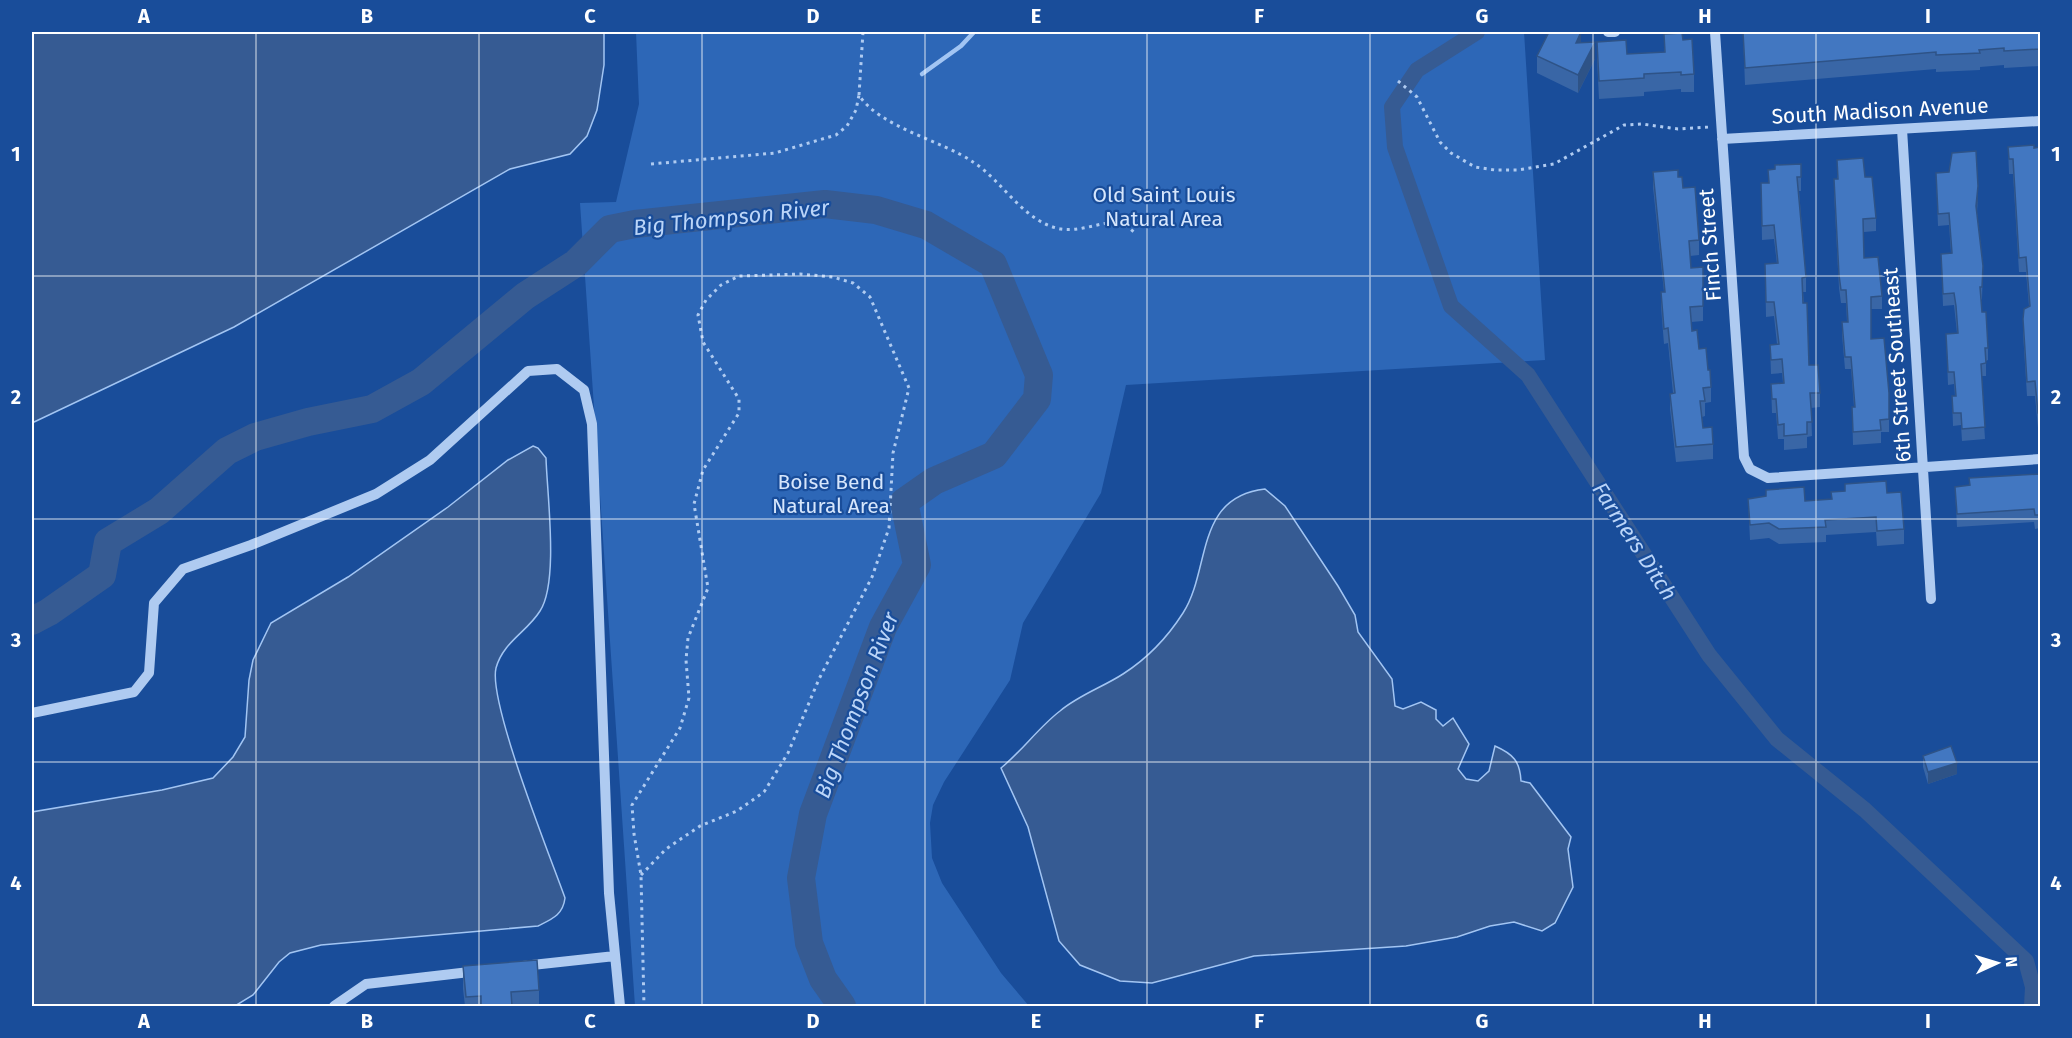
<svg xmlns="http://www.w3.org/2000/svg" width="2072" height="1038" font-family="'Fira Sans',sans-serif">
<style>
.green{fill:#2d67b7}
.water{fill:#365b93;stroke:#a2c5f3;stroke-width:1.5}
.lines{fill:none;stroke-linecap:round;stroke-linejoin:round}
.stream{stroke:#a2c5f3;stroke-width:4.5}
.canal{stroke:#365b93;stroke-width:16}
.river{stroke:#365b93;stroke-width:28}
.path{stroke:#afcbf1;stroke-width:3;stroke-dasharray:3 4.5;stroke-linecap:butt}
.minor{stroke:#afcbf1;stroke-width:10}
.wall{fill:#3966a6}
.shaded-wall{fill:#2e5387}
.building{fill:#4277c1;stroke:#2e5387;stroke-width:1.5}
.grid{fill:none;stroke:#fff;stroke-width:1.5;stroke-opacity:0.55}
.labels{text-anchor:middle;stroke-width:4.5;stroke-linejoin:round;paint-order:stroke}
.street-label{font-size:21px;fill:#fff;stroke:#194d9a}
.park-label{font-size:21px;fill:#d6e6fc;stroke:#194d9a}
.water-label{font-size:22px;font-style:italic;fill:#bbd5f8;stroke:#194d9a}
.neatline{fill:none;stroke:#fff;stroke-width:2}
.grid-label{font-size:20px;text-anchor:middle;font-weight:bold;fill:#fff}
</style>
<rect width="100%" height="100%" fill="#194d9a"/>
<path class="green" d="M636,32H1524L1545,360L1126,385L1101,493L1023,623L1010,680L944,782L933,805L930,823L932,858L942,883L1001,973L1029,1006H635L580,203L616,202L639,104Z"/>
<path class="water" d="M32,32H604V65L597,110L587,136L570,154L510,169L234,327L32,423Z
M533,446L538,448L546,458C547,494 559,582 540,611C527,632 503,642 496,668C488,702 550,856 565,898C563,915 552,919 538,926L321,945L290,953L279,962L253,995L235,1006H32V812L162,790L213,778L233,757L245,737L249,680L253,660L271,623L348,577L448,507L508,460Z
M1265,489L1285,506L1338,586L1355,615L1358,632L1392,679L1395,706L1403,709L1421,702L1436,710V719L1443,726L1453,718L1469,744L1458,769L1466,779L1478,781L1489,771L1495,746C1513,754 1520,761 1521,781L1530,783L1571,837L1568,849L1573,887L1555,923L1542,931L1514,922L1490,926L1457,937L1406,946L1254,956L1152,983L1120,981L1080,965L1059,941L1028,827L1001,768C1022,751 1039,727 1060,711C1079,695 1103,687 1123,674C1148,658 1167,638 1183,613C1211,570 1194,497 1265,489Z"/>
<g class="lines">
<path class="stream" d="M922,74L961,46L974,32"/>
<path class="canal" d="M1477,32L1417,70L1392,107L1395,147L1451,306L1528,375L1709,655L1777,739L1865,810L2026,961L2033,987L2032,1006"/>
<path class="river" d="M32,621L49,612L102,575L108,542L159,511L227,451L255,437L308,422L372,409L421,382L525,296L576,263L610,229L635,224L825,204L876,210L926,225L993,264L1039,375L1037,399L994,455L934,481L904,502L917,565L883,627L813,814L801,878L809,943L823,979L842,1006"/>
<path class="path" d="M1398,81L1417,97L1440,142L1451,153L1475,167L1495,170H1518L1554,164L1624,125L1642,124L1678,129L1710,127
M859,95L863,32
M651,164L775,153L836,135L847,126L856,110L859,95C879,127 941,140 973,162C1002,180 1024,223 1061,229C1079,232 1098,223 1116,222L1123,223L1134,232
M641,875L666,849L700,826L737,811L764,792L788,753L819,679L872,577L889,528L893,453L909,388L870,297L853,283L833,277L800,274L739,276L721,285L706,300L698,315L703,342L739,399V413L703,470L694,504L708,588L688,638L686,660L689,698L680,728L632,805L634,834L641,875L644,1006"/>
<path class="minor" d="M1608,32H1615
M1715,32L1744,457L1750,469L1768,478L2040,459
M1902,129L1931,599
M1722,139L2040,121
M32,713L134,692L149,673L154,603L183,569L251,545L376,494L430,460L528,371L557,369L584,390L592,424L609,893L620,1006
M523,966L615,956
M334,1006L366,984L478,971"/>
</g>
<path class="wall" d="M1743,32H2040V66L2004,68V65L1980,67V70L1936,72V69L1745,85Z
M1664,34L1683,40L1694,74V92H1681V89L1644,92V96L1599,99L1597,59V42L1627,54L1664,52Z
M1581,43L1595,59L1578,93L1537,73V56Z
M2008,147H2040V428H2038L2035,396H2027L2023,333V319L2029,306L2026,272H2019L2013,174H2009Z
M1837,160L1865,177L1876,218V231L1864,232V258L1882,296V309H1871V339L1889,393V432H1881V443L1853,445L1852,407H1854L1851,369H1845L1842,335V322H1847L1846,303H1841L1839,288L1834,192V179H1837Z
M1768,170L1801,177V191H1799L1806,277V292H1803L1809,365L1820,393V407L1811,408L1812,436L1807,437V448L1784,450V439H1778L1776,413H1772L1771,384L1783,383L1782,373L1771,374L1770,345L1777,344L1774,316L1766,317L1765,264H1777L1774,239L1762,240L1761,183H1768Z
M1653,172L1678,177L1699,240V255L1690,256L1691,268L1703,267V321L1691,322L1692,331L1708,370L1711,387V402L1705,403V416L1702,417L1703,428L1713,444V459L1676,462L1670,409V394L1673,393L1668,343L1664,344L1661,307V292H1664L1653,187Z
M1936,173L1978,199L1977,212L1983,266L1982,299L1981,300L1982,312L1988,348V360L1986,361V376H1981L1985,439L1962,441L1961,425L1953,426L1952,396H1955L1954,384L1948,385L1946,334L1957,333L1954,305L1943,306L1941,254L1951,253L1949,225L1938,226Z
M2040,474V528L2035,529L2034,522L1957,527L1955,487L1969,485V478Z
M1845,484L1887,493L1904,529V544L1877,546L1876,532L1826,535V542L1779,544L1769,538L1750,540L1748,499L1766,496V490L1805,501L1831,499L1845,491Z
M1923,756L1957,774L1928,784L1923,767Z
M463,966L539,990V1006H465L463,989Z"/>
<path class="shaded-wall" d="M1581,32V50L1576,43Z
M1595,42V59L1578,93V75Z
M1978,186V199L1976,219V206Z
M1957,763V774L1928,784V772Z"/>
<path class="building" d="M1549,32H1581L1576,43L1595,42L1578,75L1537,56Z
M1743,32H2040V49L2004,51V48L1979,50L1980,53L1936,55V52L1745,68Z
M1682,33L1683,40L1692,39L1694,74L1681,75V72L1644,74V78L1599,81L1597,42L1626,40L1627,54L1665,52L1664,34Z
M2034,145V148L2040,147V413H2038L2035,381L2027,382L2023,319L2024,309L2030,306L2026,257L2019,258L2013,159H2009L2008,147Z
M1976,151L1978,186L1976,206L1983,266L1982,287H1980L1982,312H1986L1988,348H1985L1986,363L1981,364L1985,427L1962,429L1961,413H1953L1952,396H1956L1954,372H1948L1946,334L1958,333L1956,306L1954,293L1943,294L1941,254L1952,253L1949,213L1938,214L1936,173L1949,172L1952,153Z
M1863,158L1865,177H1872L1876,218L1863,219L1864,258L1878,257L1882,296L1871,297V339L1884,338L1889,393V419L1880,420L1881,430L1853,432L1852,407H1855L1851,357H1845L1842,322H1848L1846,290H1841L1839,275L1834,179H1838L1837,160Z
M1801,164V177H1797L1806,277L1802,278L1803,303H1807L1809,365H1818L1820,393H1810L1812,422H1807V434L1784,436V424L1778,425L1776,399H1772L1771,384L1784,383L1782,359L1771,360L1770,345L1779,344L1774,302H1766L1765,264L1778,263L1774,225L1762,226L1761,183H1769L1768,170L1775,169V165Z
M1678,170V177H1682L1683,188L1695,187L1699,240L1689,241L1691,268L1703,267V306L1690,307L1692,331L1697,330L1699,349L1706,348L1708,370H1710L1711,387L1703,388L1705,401H1700L1703,428L1712,427L1713,444L1676,447L1670,394L1675,393L1672,367L1668,328L1664,329L1661,292H1665L1653,172Z
M2040,474V515H2035L2034,509L1957,514L1955,487L1970,485L1969,478Z
M1886,481L1887,493L1901,492L1904,529L1877,531L1876,517L1825,520L1826,527L1779,529L1769,523L1750,525L1748,499L1766,496V490L1804,487L1805,501L1832,499L1831,492L1845,491V484Z
M1951,746L1957,763L1928,772L1923,756Z
M537,960L539,990L511,992L512,1006H481V996L466,997L463,966Z"/>
<path class="grid" d="M256,32V1006M479,32V1006M702,32V1006M925,32V1006M1147,32V1006M1370,32V1006M1593,32V1006M1816,32V1006M32,276H2040M32,519H2040M32,762H2040"/>
<g class="labels">
<g class="street-label">
<text transform="translate(1880 111) rotate(-3)" y="7">South Madison Avenue</text>
<text transform="translate(1710 245) rotate(-94)" y="7">Finch Street</text>
<text transform="translate(1897 365) rotate(-94)" y="7">6th Street Southeast</text>
</g>
<g class="park-label">
<text x="1164" y="202">Old Saint Louis<tspan x="1164" dy="24">Natural Area</tspan></text>
<text x="831" y="489">Boise Bend<tspan x="831" dy="24">Natural Area</tspan></text>
</g>
<g class="water-label">
<text transform="translate(731 217) rotate(-6)" y="8">Big Thompson River</text>
<text transform="translate(1635 541) rotate(57)" y="8">Farmers Ditch</text>
<text transform="translate(856 705) rotate(-69)" y="8">Big Thompson River</text>
</g>
</g>
<rect width="2072" height="1038" fill="none" stroke="#194d9a" stroke-width="66"/>
<g transform="translate(1997 963) rotate(86)" stroke="#194d9a" stroke-width="4.5" paint-order="stroke">
<path d="M0-4.5L10 22L0 15L-10 22Z" fill="#ffffff"/>
<text y="-9" font-size="16" font-weight="bold" text-anchor="middle" fill="#ffffff">N</text>
</g>
<rect x="33" y="33" width="2006" height="972" class="neatline"/>
<g class="grid-label">
<text x="144" y="23">A</text>
<text x="367" y="23">B</text>
<text x="590" y="23">C</text>
<text x="813" y="23">D</text>
<text x="1036" y="23">E</text>
<text x="1259" y="23">F</text>
<text x="1482" y="23">G</text>
<text x="1705" y="23">H</text>
<text x="1928" y="23">I</text>
<text x="16" y="161">1</text>
<text x="2056" y="161">1</text>
<text x="16" y="404">2</text>
<text x="2056" y="404">2</text>
<text x="16" y="647">3</text>
<text x="2056" y="647">3</text>
<text x="16" y="890">4</text>
<text x="2056" y="890">4</text>
<text x="144" y="1028">A</text>
<text x="367" y="1028">B</text>
<text x="590" y="1028">C</text>
<text x="813" y="1028">D</text>
<text x="1036" y="1028">E</text>
<text x="1259" y="1028">F</text>
<text x="1482" y="1028">G</text>
<text x="1705" y="1028">H</text>
<text x="1928" y="1028">I</text>
</g>
</svg>
